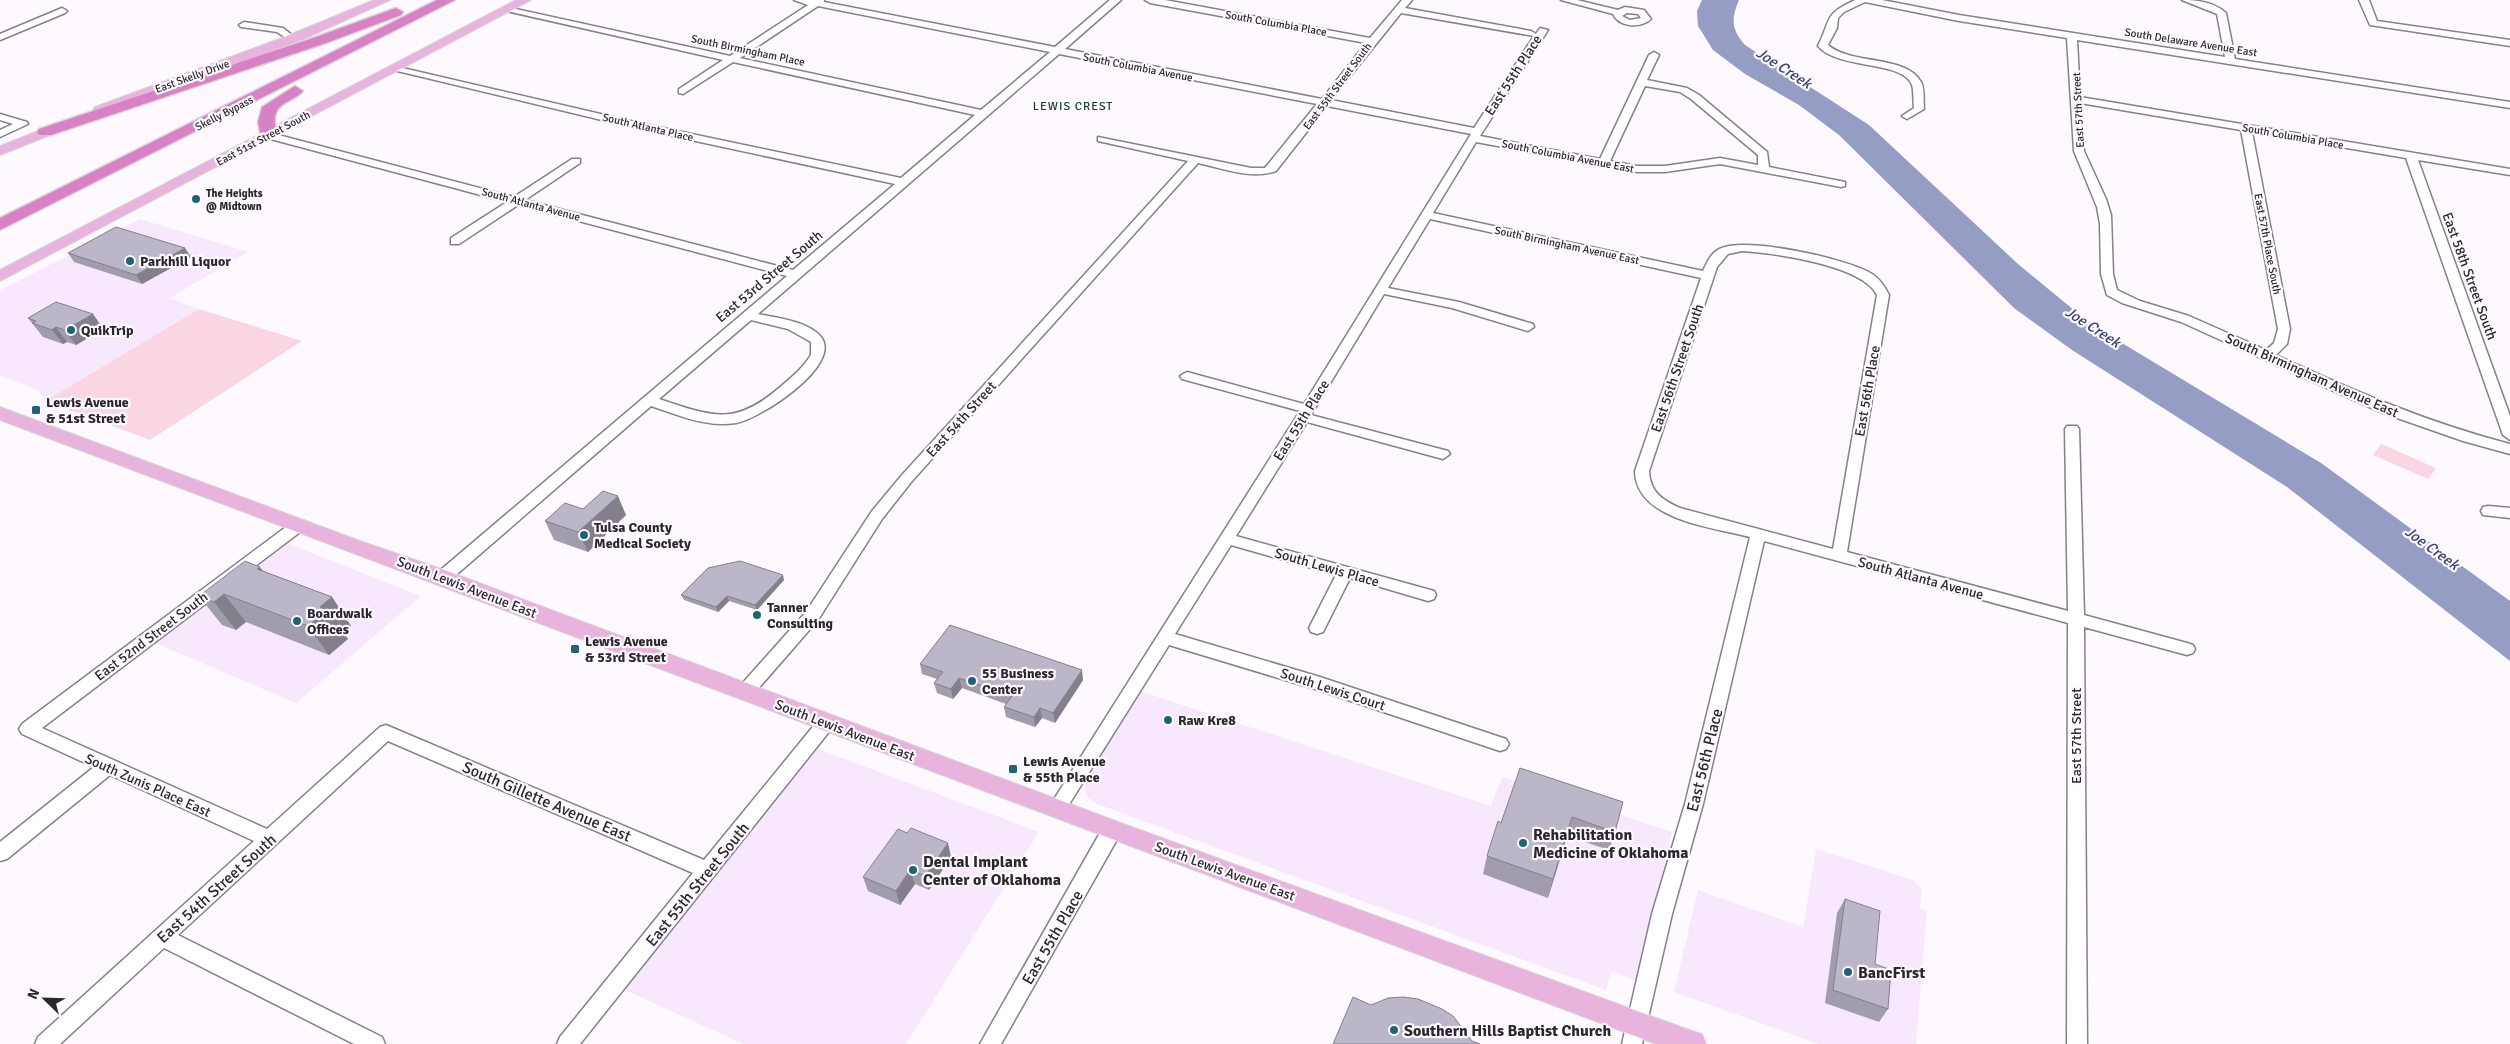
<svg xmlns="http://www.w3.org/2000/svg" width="2510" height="1044" font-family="Signika,sans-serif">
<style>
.built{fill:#f7e8fe}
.green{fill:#fad6e3}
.water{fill:#969dc5}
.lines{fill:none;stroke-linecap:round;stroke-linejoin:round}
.minor-casing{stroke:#887e8c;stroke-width:3}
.major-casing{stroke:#d9d8d9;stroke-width:2}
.highway-casing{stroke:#d9d8d9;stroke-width:3}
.minor{fill:#fff;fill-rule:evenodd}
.major{fill:#e8b3dc;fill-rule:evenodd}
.highway{fill:#d881c5;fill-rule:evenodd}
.wall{fill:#a19dac}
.shaded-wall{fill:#83808c}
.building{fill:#bbb7c8;stroke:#83808c}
.poi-dot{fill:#1f6375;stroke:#fdf9ff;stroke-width:2}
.labels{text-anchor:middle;stroke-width:4.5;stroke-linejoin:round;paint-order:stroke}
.far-street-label{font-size:11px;fill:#2b272d;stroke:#fdf9ff}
.far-poi-label{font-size:11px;font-weight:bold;fill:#2b272d;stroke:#fdf9ff;text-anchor:start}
.far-neighbourhood-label{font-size:12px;letter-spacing:1px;fill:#183740;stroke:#fdf9ff}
.street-label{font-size:14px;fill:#2b272d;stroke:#fdf9ff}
.poi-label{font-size:14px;font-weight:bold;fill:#2b272d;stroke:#fdf9ff;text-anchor:start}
.water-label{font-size:15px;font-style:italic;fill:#393e73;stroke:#fdf9ff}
.near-street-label{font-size:16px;fill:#2b272d;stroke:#fdf9ff}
.near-poi-label{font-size:16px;font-weight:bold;fill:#2b272d;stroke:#fdf9ff;text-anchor:start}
</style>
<rect width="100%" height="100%" fill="#fdf9ff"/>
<path class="built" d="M140,219L248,252L170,298L199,309L45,401L38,390L0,375V290Z
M286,543L421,596L296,703L155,643Z
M1140,691L1491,806L1502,777L1672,832L1637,981L1611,971L1606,990L1097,804L1088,798L1084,789L1086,781Z
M818,749L1039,832L906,1044H743L625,990Z
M1816,849L1913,880L1922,888L1920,909L1927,911L1916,1044H1819L1674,992L1698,890L1803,927Z"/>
<path class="green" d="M199,309L302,341L150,440L45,401Z
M2381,444L2436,468L2428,479L2373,455Z"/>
<path class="water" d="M1702,0H1739C1731,19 1731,29 1745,45L1869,125L2018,264L2092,325L2321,463L2510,601V661L2287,487L2072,350L2014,308L1839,135L1799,105L1745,74L1713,50L1698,26L1697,11Z"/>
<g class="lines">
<g class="minor-casing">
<path id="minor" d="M794,0H824V2L1055,47L1110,0H1121L1065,49L1322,99L1366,43L1150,3L1145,0H1165L1370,38L1402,0H1412L1405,8L1531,31L1536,34L1540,28L1548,30L1480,136L1600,159L1649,55L1654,52L1659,55L1647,80L1687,88L1699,95L1767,152L1769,167L1845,182V186L1841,187L1720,164L1665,172H1637L1476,142L1433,213L1703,271C1707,262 1712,251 1722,248C1748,237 1849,259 1872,274C1880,279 1885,287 1889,295L1847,552L2068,611L2065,429L2067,426H2077L2079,429L2084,615L2187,643L2193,645L2195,649L2193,653L2187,655L2084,627L2087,1044H2067L2068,623L1764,541L1703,804L1672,914L1642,1044H1622L1652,914L1685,804L1750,537C1712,527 1636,520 1635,471L1701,278L1430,219L1388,288L1459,302L1533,324L1534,327L1528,331L1452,308L1384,294L1311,415L1448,451L1450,454L1443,459L1307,422L1236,536L1434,591L1436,595L1434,599L1428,601L1350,578L1323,632L1317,634L1311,632L1309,628L1336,575L1231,545L1175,634L1320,677L1506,739L1509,744L1506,749L1500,751L1318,690L1169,645L1063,814L1057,817L1051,814L1048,809L1051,804L1300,411L1182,379L1180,376L1187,372L1304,404L1471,134L1327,106L1276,171C1251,180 1222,168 1198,163L912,481L882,519L818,620L751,697L745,699L739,697L737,692L739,687L806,612L872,511L902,475L1188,161L1098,141V137L1251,168H1265L1317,104L1059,54L758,314C777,318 808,321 821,337C843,365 760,419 736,423C707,428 678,415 651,406L449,581H437L435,577L437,573L787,276L518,205L459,244H451V238L507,202L263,137L262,135L267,132L514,197L572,159H580V163L525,200L793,270L895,184L635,128L389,69L394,66L635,122L901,178L975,115L733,62L683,94L679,93V89L723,60L502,10L507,7L730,56L808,5ZM818,6L1050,52L981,110L740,58ZM1401,13L1534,36L1474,128L1331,100ZM1645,86L1680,92L1691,99L1758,155V165L1720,158L1665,166H1637L1610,161ZM1742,251C1773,253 1863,265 1877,295L1833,549L1680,508C1662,500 1650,492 1649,471L1717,267L1728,254ZM751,320L788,329L811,342V355C803,368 791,378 779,388C734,427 711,416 659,399Z
M1561,0H1577L1618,10L1625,7L1644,10L1651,19C1640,29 1619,27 1613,14ZM1627,13L1638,14L1641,18L1630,20L1622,16Z
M1855,0H1882L1959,15L2225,57L2217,14L2182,0C2198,0 2214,2 2226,13L2235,59L2510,102V108L2077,40L2080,97L2510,169V175L2418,160L2510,416V440L2503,435L2406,158L2252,132L2290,329L2287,344L2276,355C2352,390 2428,423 2510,444V454L2463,441L2380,412L2181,322L2122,303L2107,295L2101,274L2100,224L2097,207L2074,151L2067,38L1959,21L1865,2L1844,12L1838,18L1837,28L1828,45C1851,65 1907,55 1921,82C1925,89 1923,101 1924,109L1907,119L1902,116L1914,108C1913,101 1914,91 1912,85C1903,60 1838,70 1818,46C1832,18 1823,15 1855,0ZM2080,103L2241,130L2278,329L2274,343L2266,350L2189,316L2140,301L2117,290L2113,274L2111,215L2106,199L2084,151Z
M2359,0H2369L2377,21L2510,40V46L2370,25Z
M62,8L67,11L65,13L0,40V34Z
M244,22L283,28L297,39L292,42L277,32L241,27L239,25Z
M0,114L27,122L28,124L0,137V130L13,124L0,120Z
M2488,506L2510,508V518L2483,515L2481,511L2483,507Z
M299,520L304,521L307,525L304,529L42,728L267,829L380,727L386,725L704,860L820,718L826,716L832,718L835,723L832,728L580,1044H557L560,1037L693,873L388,741L178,935L382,1037L385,1044H354L164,948L60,1044H35L38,1037L254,841L110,775L7,859L0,861V842L94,767L22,734L19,729L22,724L294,521Z
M1112,822L1119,824L1121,830L1119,836L1001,1044H980L1105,824Z"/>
</g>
<g class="major-casing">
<path id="major" d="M374,0H390L297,42L105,113H95L93,110L95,107L287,36Z
M516,0H531L0,281V270Z
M63,121L70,125L68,128L0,155V146Z
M0,407L360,541L450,572L1121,823L1692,1031L1702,1034L1706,1044H1656L0,420Z"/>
</g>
<g class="highway-casing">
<path id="highway" d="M437,0H455L0,230V218Z
M396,8L403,12L401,15L326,43L51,135H39L37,132L39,129L316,37Z
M295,86L303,91C297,99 281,102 277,111C272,120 278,131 273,138H261L258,122L262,107Z"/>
</g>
<use href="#minor" class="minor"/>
<use href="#major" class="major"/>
<use href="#highway" class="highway"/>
</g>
<path class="wall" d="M68,253L191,257L142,284L74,262Z
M93,314L103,329L76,345L67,342L63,344L43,337L28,318Z
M626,515L588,552L554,540L545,521Z
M263,571L332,597L351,626L344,633L348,639L329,655L246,622L236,630L222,625L199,596Z
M784,580L757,610L729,601L718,612L684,600L681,595Z
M920,664L1083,680L1055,723L1042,718L1035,727L1006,717L1004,707L1006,704L962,688L953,699L937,693L934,683L937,679L922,674Z
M1520,768L1615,832L1609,850L1567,836L1548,898L1483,874L1487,856L1501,823Z
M951,857L929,890L915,884L900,905L868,891L863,877Z
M1845,899L1875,964L1888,1009L1879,1022L1825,1003L1837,913Z"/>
<path class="shaded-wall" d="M185,248L191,257L142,284L136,275Z
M93,314L103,329L76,345L65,330Z
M56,327L67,342L63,344L52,330Z
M618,496L626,515L588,552L578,532Z
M260,567L280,595L257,569Z
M783,575L784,580L757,610L755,605Z
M224,594L246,622L236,630L214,602Z
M727,596L729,601L718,612L716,607Z
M332,597L351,626L344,633L348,639L329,655L308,626L320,607Z
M1082,670L1083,680L1055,723L1053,713Z
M959,678L962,688L953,699L951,689Z
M1040,708L1042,718L1035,727L1034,717Z
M1572,817L1567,836L1548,898L1553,879Z
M948,843L951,857L929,890L925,876Z
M910,870L915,884L900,905L896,891Z"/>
<path class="building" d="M116,227L185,248L136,275L68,253Z
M56,302L93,314L65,330L56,327L52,330L32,323L36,321L28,318Z
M603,491L618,496L578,532L545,521L565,503L583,509Z
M245,561L260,567L257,569L332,597L320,607L328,610L308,626L224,594L214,602L199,596Z
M740,561L783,575L755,605L727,596L716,607L681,595L708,568Z
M950,625L1082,670L1053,713L1040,708L1034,717L1004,707L1012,696L959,678L951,689L934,683L943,672L920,664Z
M1520,768L1623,802L1615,832L1572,817L1553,879L1487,856L1498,821L1501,823Z
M911,828L948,843L925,876L910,870L896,891L863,877L898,829L907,833Z
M1845,899L1880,911L1875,964L1891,970L1888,1009L1833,990Z
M1353,997L1371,1005L1388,998L1403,997L1418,999L1442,1009L1453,1016L1472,1041L1480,1044H1333Z"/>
<g class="poi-dot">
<circle cx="196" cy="199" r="5"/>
<circle cx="130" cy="261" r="5"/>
<circle cx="71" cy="330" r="5"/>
<rect x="31" y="405" width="10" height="10" rx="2.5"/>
<circle cx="584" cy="535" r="5"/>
<circle cx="757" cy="615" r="5"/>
<circle cx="297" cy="621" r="5"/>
<rect x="570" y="644" width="10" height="10" rx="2.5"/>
<circle cx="972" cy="681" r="5"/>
<circle cx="1168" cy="720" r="5"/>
<rect x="1008" y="764" width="10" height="10" rx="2.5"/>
<circle cx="1523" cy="843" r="5"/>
<circle cx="913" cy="870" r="5"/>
<circle cx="1848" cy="972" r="5"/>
<circle cx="1394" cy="1030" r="5"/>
</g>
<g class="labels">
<g class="far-street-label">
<text transform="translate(1276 23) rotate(10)" y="4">South Columbia Place</text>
<text transform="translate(2191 42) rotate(9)" y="4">South Delaware Avenue East</text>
<text transform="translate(748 50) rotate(12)" y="4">South Birmingham Place</text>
<text transform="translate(1138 67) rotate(11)" y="4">South Columbia Avenue</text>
<text transform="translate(192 76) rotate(-20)" y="4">East Skelly Drive</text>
<text transform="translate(1337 86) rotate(-53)" y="4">East 55th Street South</text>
<text transform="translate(2078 110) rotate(-93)" y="4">East 57th Street</text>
<text transform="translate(224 113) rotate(-27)" y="4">Skelly Bypass</text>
<text transform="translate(648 127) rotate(13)" y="4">South Atlanta Place</text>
<text transform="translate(2293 136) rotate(10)" y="4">South Columbia Place</text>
<text transform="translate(263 138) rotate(-28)" y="4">East 51st Street South</text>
<text transform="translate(1568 156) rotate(11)" y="4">South Columbia Avenue East</text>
<text transform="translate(531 204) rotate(15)" y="4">South Atlanta Avenue</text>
<text transform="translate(2268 244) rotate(79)" y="4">East 57th Place South</text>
<text transform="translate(1567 245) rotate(12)" y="4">South Birmingham Avenue East</text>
</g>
<g class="far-poi-label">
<text x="206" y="197">The Heights<tspan x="206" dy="13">@ Midtown</tspan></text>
</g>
<g class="far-neighbourhood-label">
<text x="1073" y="110">LEWIS CREST</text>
</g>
<g class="street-label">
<text transform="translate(1513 75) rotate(-57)" y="5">East 55th Place</text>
<text transform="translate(769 276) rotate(-40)" y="5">East 53rd Street South</text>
<text transform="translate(2470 276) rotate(70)" y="5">East 58th Street South</text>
<text transform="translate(1677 368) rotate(-71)" y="5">East 56th Street South</text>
<text transform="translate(2312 375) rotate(24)" y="5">South Birmingham Avenue East</text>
<text transform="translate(1867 391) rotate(-80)" y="5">East 56th Place</text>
<text transform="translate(961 419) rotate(-48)" y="5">East 54th Street</text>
<text transform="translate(1301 420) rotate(-58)" y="5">East 55th Place</text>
<text transform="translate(1327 567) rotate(16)" y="5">South Lewis Place</text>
<text transform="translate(1921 578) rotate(15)" y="5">South Atlanta Avenue</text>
<text transform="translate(467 587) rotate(21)" y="5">South Lewis Avenue East</text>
<text transform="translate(151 636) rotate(-37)" y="5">East 52nd Street South</text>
<text transform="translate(1333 689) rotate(18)" y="5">South Lewis Court</text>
<text transform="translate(845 730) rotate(21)" y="5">South Lewis Avenue East</text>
<text transform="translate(2076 736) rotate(-90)" y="5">East 57th Street</text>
<text transform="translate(148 785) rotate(24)" y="5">South Zunis Place East</text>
<text transform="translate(1225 871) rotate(20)" y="5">South Lewis Avenue East</text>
</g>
<g class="poi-label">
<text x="140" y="266">Parkhill Liquor</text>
<text x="81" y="335">QuikTrip</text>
<text x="46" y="407">Lewis Avenue<tspan x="46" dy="16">&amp; 51st Street</tspan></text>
<text x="594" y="532">Tulsa County<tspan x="594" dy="16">Medical Society</tspan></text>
<text x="767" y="612">Tanner<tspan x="767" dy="16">Consulting</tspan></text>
<text x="307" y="618">Boardwalk<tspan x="307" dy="16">Offices</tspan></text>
<text x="585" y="646">Lewis Avenue<tspan x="585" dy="16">&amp; 53rd Street</tspan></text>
<text x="982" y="678">55 Business<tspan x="982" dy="16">Center</tspan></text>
<text x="1178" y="725">Raw Kre8</text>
<text x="1023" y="766">Lewis Avenue<tspan x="1023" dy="16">&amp; 55th Place</tspan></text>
</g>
<g class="water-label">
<text transform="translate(1784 68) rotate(33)" y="5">Joe Creek</text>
<text transform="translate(2093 327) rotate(33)" y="5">Joe Creek</text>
<text transform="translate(2432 548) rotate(36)" y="5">Joe Creek</text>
</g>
<g class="near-street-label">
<text transform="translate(1704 760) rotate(-76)" y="6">East 56th Place</text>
<text transform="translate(547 801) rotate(23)" y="6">South Gillette Avenue East</text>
<text transform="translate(697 884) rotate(-51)" y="6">East 55th Street South</text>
<text transform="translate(216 888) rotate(-42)" y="6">East 54th Street South</text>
<text transform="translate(1052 937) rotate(-60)" y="6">East 55th Place</text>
</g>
<g class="near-poi-label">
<text x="1533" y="840">Rehabilitation<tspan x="1533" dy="18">Medicine of Oklahoma</tspan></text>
<text x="923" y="867">Dental Implant<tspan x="923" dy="18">Center of Oklahoma</tspan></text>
<text x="1858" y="978">BancFirst</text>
<text x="1404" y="1036">Southern Hills Baptist Church</text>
</g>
</g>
<g transform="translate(45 999) rotate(293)" stroke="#fdf9ff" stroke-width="4" paint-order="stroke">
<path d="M0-4L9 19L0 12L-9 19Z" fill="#2b272d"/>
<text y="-8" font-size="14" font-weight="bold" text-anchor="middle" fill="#2b272d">N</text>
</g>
</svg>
